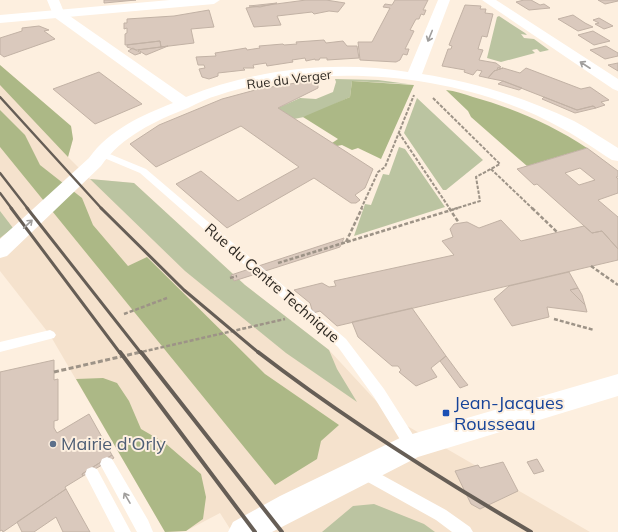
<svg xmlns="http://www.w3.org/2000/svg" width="618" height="532" font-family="Mulish,sans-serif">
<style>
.built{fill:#f5e2cd}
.green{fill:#bbc4a1}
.forest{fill:#acb886}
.building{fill:#dac9bd;stroke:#c2b2a5;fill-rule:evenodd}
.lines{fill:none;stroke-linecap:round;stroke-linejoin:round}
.path-far2{stroke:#9d9387;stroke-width:2;stroke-dasharray:3.5 1.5;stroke-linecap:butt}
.path-far1{stroke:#9d9387;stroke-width:2.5;stroke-dasharray:4 2;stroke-linecap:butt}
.path{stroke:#9d9387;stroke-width:3;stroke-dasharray:5 2.5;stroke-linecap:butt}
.service{fill:#fff;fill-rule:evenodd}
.minor{fill:#fff;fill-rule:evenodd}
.tertiary{fill:#fff;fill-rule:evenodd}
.rail-far2{stroke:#665e56;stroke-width:2.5}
.rail-far1{stroke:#665e56;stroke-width:3}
.rail{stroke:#665e56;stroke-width:4}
.oneway{stroke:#a09e9c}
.transit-dot{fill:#1a4fb4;stroke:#fdefdf;stroke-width:1.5}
.service-dot{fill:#5c6f8a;stroke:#fdefdf;stroke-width:1.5}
.labels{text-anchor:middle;stroke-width:4;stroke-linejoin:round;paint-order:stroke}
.far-street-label{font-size:13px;fill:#2d2822;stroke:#fdefdf}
.street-label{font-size:15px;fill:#2d2822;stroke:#fdefdf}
.near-transit-label{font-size:18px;fill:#164399;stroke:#fdefdf;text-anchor:start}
.near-service-label{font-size:18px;fill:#4e5e75;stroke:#fdefdf;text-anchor:start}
</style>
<rect width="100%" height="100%" fill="#fdefdf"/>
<path class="built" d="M0,65L71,126L73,139L68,157L90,179L134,183L245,285L329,350L390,416L590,532H232L220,513L186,531L165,532L50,335L0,271Z"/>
<path class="green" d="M499,16L525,33L527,35L521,34L524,38L534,39L549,50L540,52L537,49L532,50L535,53L501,62L487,58L497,17Z
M335,79L378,80L408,84L352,81L350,97L309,116L294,119L278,108L300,98L316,99L333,92L336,82Z
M417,98L483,160L446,190H443L404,133Z
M399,147L405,149L445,207L354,236L365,204L371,205L383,174L389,175Z
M90,179L134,183L245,285L329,350L337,369L357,402L286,353L185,271Z
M0,211L13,228L0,238Z
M374,504L424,524L435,532H322L353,506Z"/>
<path class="forest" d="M0,65L71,126L73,139L68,157L0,85Z
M352,81L414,85L381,159L358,148L352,150L342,145L337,146L332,143L338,139L303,117L350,97Z
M446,90C455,91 464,94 473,97C513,108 552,125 587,148L527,166L471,117L468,111Z
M0,110L25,135L40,165L82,198L93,225L128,266L147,257L265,374L339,425L321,441L317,459L275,485L0,147Z
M103,378L117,383L129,401L141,429L165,443L201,474L206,497L203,519L186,531L165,532L76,379Z"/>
<path class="building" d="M104,0H136L104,3Z
M306,0H326L345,3L338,12L329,11L314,14L312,12L277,16L281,25L254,27L246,8Z
M395,0H428L423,10H426L424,15L421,14L419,19H416L410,30L414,31L405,49H409L407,55L403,54L400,60L396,62L360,60L358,42H372L390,8L383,7L385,4L392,5Z
M524,0H531L540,5L544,4L550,8L529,10L516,2Z
M598,0H618V1L605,4Z
M277,3L260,7L249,6Z
M465,5L481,6L480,9H486L485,13L493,14L487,37L482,36L478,49L483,50L479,60L496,63L501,67L497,68L498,69L503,68L494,71L488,78L479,76L482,71L477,70L473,75L464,72L465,70L442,66L448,49H451L452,46L449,45Z
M209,10L214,27L191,29L194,43L161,47L160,41L125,45V34L127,33V28L124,29V23H127V19L174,16Z
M573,15L585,23L593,27L578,31L558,19Z
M599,18L613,26L604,29L595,24L599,23L593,20Z
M39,26L49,30L44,31L55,39L4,57L0,54V38L22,31V28Z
M593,31L610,41L594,45L578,35Z
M324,40L326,43L343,41L347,46H357L359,58L327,60V58H320L319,60H315V59L306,61L305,58L292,60L293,62L267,66L266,63L253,65L254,68H243L245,70L218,73V76L209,79L202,77L199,69L205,68L204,65H198L196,57L216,56L215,53L234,50L246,48L247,50L260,48L259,46L283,44L284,45L297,44L296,42Z
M160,41L161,47L136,50L127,47V45Z
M168,46L146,55L138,50L161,47Z
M606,46L618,53V56L605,59L590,50Z
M133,48L136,50L141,53L135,55L128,51Z
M618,63V71L608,65Z
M503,68L520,73L526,68L581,89L590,87L609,100L601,102L605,105L596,108L593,106L577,110L503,81L488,78L494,71Z
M99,72L142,104L95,124L53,89Z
M503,81L522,88L519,90L498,84Z
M302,82H314L318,85V88L278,108L373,169L365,188L355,195L360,200L356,203H351L314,178L227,228L176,184L201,171L238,201L299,167L241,126L156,167L130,144L159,125L222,99L259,89Z
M544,97L577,110L593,106L596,108L575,113L542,99Z
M587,148L618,171V177H616L618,179V193L598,200L618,217V249L602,231L592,233L537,184L534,185L517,169ZM580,168L595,180L579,185L565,173Z
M501,220L521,241L584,226L592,233L602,231L618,249V260L337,326L320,311L313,313L310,303L294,290L322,283L329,287L336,286L334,281L454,255L442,241L453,237L450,229L454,224L467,222L479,228Z
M344,238L340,247L234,281L231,275Z
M569,272L578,288L570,290L585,305L587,312L547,307L549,317L512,326L494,299L509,286Z
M578,288L582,295L585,305L570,290Z
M412,308L446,356L431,368L437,377L416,386L399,372L401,370L398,366H392L358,337L352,322Z
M446,356L463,379L468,385L460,388L440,361Z
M54,360V380L58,379V420L54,421V428L57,433L89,414L112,455L82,474L83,476L65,487L66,489L3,532L2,530L0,531V372Z
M112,455L114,458L83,476L82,474Z
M537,459L544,471L534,474L527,462Z
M503,462L518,491L480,509L471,504L455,471L478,465L480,468Z
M66,489L90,532H63L56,517L34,532H22L17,522Z"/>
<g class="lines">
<path class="path-far2" d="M433,98L500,164L476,177L480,201L454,209
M399,133L450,209
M491,169L533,209
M361,209L378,172L385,167L414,95"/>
<path class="path-far1" d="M449,208L459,223
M532,208L557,232
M346,242L362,208
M278,263L458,208
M591,266L618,285
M230,278L237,276
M124,314L167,298
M554,319L594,330
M137,353L285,319"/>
<path class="path" d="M54,372L141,352"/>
<path class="service" d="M100,150L146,169L346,339L384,389L417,441L419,446L417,451L412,453L407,451L374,397L338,347L140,173L97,155L95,153Z
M50,330L54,332L56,335L54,338L0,352V342Z
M107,457L112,459L148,520L153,532H137L100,464L102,459Z
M362,464L446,510L470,527L473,532H452L436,520L357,476L355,471L357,466Z
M92,467L97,469L131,532H115L85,474L87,469Z"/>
<path class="minor" d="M47,0H59L64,12L186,97C254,69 335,60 408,72L438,0H450L422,74C475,82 526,98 574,121C589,129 603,139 618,148V161L612,160C596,150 580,138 563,129C465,74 326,60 219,95C208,98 198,103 188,108C155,121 122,136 101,166L7,256L0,258V239L89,158C109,130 142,115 173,103L54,17Z
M482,0H496L618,79V91L613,89Z
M618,374V396L418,457L272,532H228L233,522L280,496L402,437Z"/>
<path class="tertiary" d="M170,0H220L214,4L0,23V15Z"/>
<path class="rail-far2" d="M0,97L102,209
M0,173L28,209
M0,193L12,209"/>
<path class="rail-far1" d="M11,208L120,353
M27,208L141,353
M101,208L184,290L259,353"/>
<path class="rail" d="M120,352L255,532
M141,352L282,532
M258,352C345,419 437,477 531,532"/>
</g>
<defs><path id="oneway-shaft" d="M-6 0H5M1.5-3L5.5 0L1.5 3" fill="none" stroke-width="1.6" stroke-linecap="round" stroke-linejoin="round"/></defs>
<g class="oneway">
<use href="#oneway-shaft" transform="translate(430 36) rotate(112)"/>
<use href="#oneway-shaft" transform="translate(585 65) rotate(-147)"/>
<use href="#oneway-shaft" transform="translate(28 224) rotate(-43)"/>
<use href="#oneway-shaft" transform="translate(127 498) rotate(-120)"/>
</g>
<rect class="transit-dot" x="442" y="409" width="8" height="8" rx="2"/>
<circle class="service-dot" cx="53" cy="444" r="4"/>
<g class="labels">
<g class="far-street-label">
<text transform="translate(289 79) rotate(-7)" y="5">Rue du Verger</text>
</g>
<g class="street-label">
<text transform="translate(272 283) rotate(41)" y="5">Rue du Centre Technique</text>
</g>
<g class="near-transit-label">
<text x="454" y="409">Jean-Jacques<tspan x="454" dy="21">Rousseau</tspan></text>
</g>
<g class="near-service-label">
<text x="61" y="450">Mairie d'Orly</text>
</g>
</g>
</svg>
